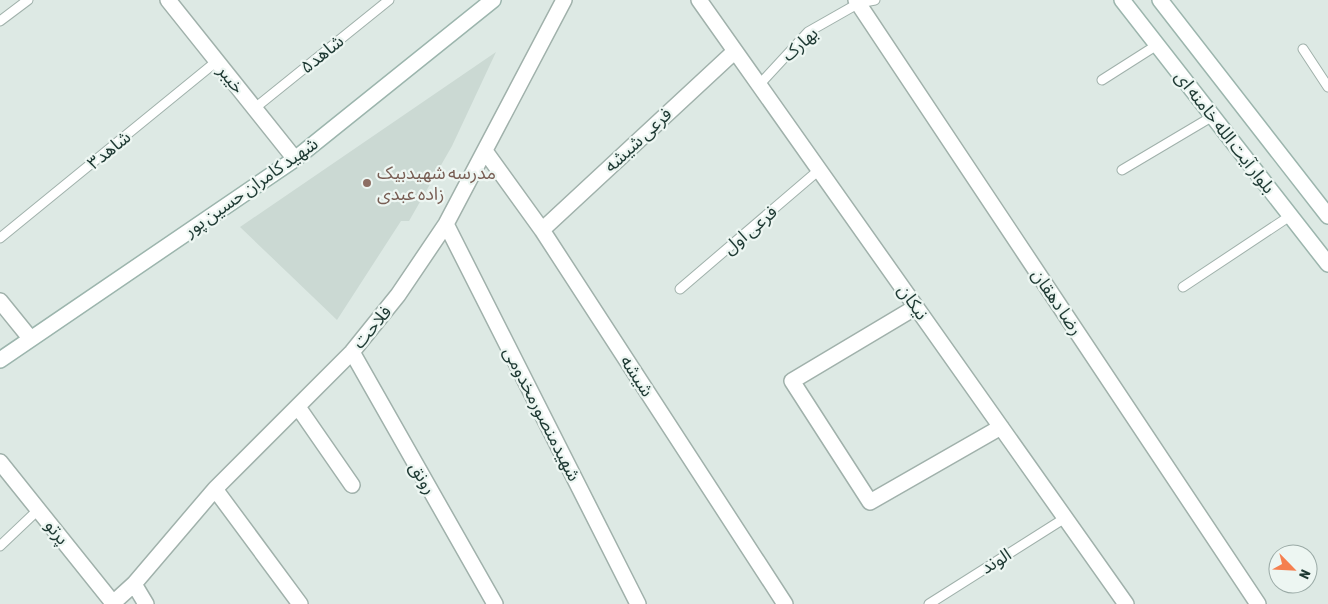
<svg xmlns="http://www.w3.org/2000/svg" width="1328" height="604" font-family="'Asap Condensed','Noto Sans Arabic',sans-serif">
<style>
.built{fill:#cbd9d3}
.lines{fill:none;stroke-linecap:round;stroke-linejoin:round}
.lane-casing{stroke:#a0b1ab;stroke-width:11}
.street-casing{stroke:#a0b1ab;stroke-width:18}
.secondary-casing{stroke:#9cb5ad;stroke-width:18}
.lane{stroke:#fff;stroke-width:9}
.street{stroke:#fff;stroke-width:15}
.secondary{stroke:#fff;stroke-width:15}
.education-dot{fill:#8d6e63;stroke:#edf6f2;stroke-width:2}
.labels{text-anchor:middle;stroke-width:4.5;stroke-linejoin:round;paint-order:stroke}
.street-label{font-size:18px;fill:#1e3933;stroke:#edf6f2}
.education-label{font-size:18px;fill:#785e54;stroke:#edf6f2;text-anchor:start}
</style>
<rect width="100%" height="100%" fill="#dde9e4"/>
<path class="built" d="M496,52L452,146L409,221H401L337,320L240,227Z"/>
<g class="lines">
<g class="lane-casing">
<path id="lane" d="M0,21L28,0
M1303,49L1328,87
M1102,80L1157,45
M759,85L808,32L859,3L875,0
M255,108L389,0
M1122,170L1213,116
M0,238L217,61
M1183,287L1290,216
M680,289L819,170
M0,546L39,509
M929,604L1065,518"/>
</g>
<g class="street-casing">
<path id="street" d="M168,0L295,159
M699,0L1126,604
M856,0L1258,604
M485,151L542,230L785,604
M446,224L638,604
M542,230L735,51
M0,301L30,338
M916,307L792,381L870,502L1001,427
M352,352L495,604
M298,407L352,485
M0,462L113,603
M215,489L300,604
M134,584L146,604
M112,604L134,584L215,489L352,352L398,295L446,224L564,0"/>
</g>
<g class="secondary-casing">
<path id="secondary" d="M1122,0L1328,264
M1160,0L1328,216
M0,360L295,159L493,0"/>
</g>
<use href="#lane" class="lane"/>
<use href="#street" class="street"/>
<use href="#secondary" class="secondary"/>
</g>
<circle class="education-dot" cx="367" cy="183" r="5"/>
<g class="labels">
<g class="street-label">
<text transform="translate(800 44) rotate(-42)" y="6">بهارک</text>
<text transform="translate(322 54) rotate(-39)" y="6">شاهد۵</text>
<text transform="translate(231 79) rotate(51)" y="6">خیبر</text>
<text transform="translate(1225 132) rotate(52)" y="6">بلوار آیت الله خامنه ای</text>
<text transform="translate(638 140) rotate(-43)" y="6">فرعی شیشه</text>
<text transform="translate(109 150) rotate(-39)" y="6">شاهد۳</text>
<text transform="translate(251 187) rotate(-35)" y="6">شهید کامران حسین پور</text>
<text transform="translate(750 230) rotate(-40)" y="6">فرعی اول</text>
<text transform="translate(913 302) rotate(55)" y="6">نیکان</text>
<text transform="translate(1057 302) rotate(56)" y="6">رضا دهقان</text>
<text transform="translate(372 327) rotate(-50)" y="6">فلاحت</text>
<text transform="translate(637 376) rotate(57)" y="6">شیشه</text>
<text transform="translate(542 414) rotate(63)" y="6">شهیدمنصورمخدومی</text>
<text transform="translate(423 478) rotate(60)" y="6">رونق</text>
<text transform="translate(57 532) rotate(52)" y="6">پرتو</text>
<text transform="translate(996 561) rotate(-32)" y="6">الوند</text>
</g>
<g class="education-label">
<text x="377" y="179">مدرسه شهیدبیک<tspan x="377" dy="21">زاده عبدی</tspan></text>
</g>
</g>
<g transform="translate(1293 569) rotate(114)"><circle r="24" fill="#edf6f2" stroke="#9aaaa6"/>
<path d="M0-4L9 19L0 12L-9 19Z" fill="#f57f4f"/>
<text y="-8" font-size="14" font-weight="bold" text-anchor="middle" fill="#1e3933">N</text>
</g>
</svg>
